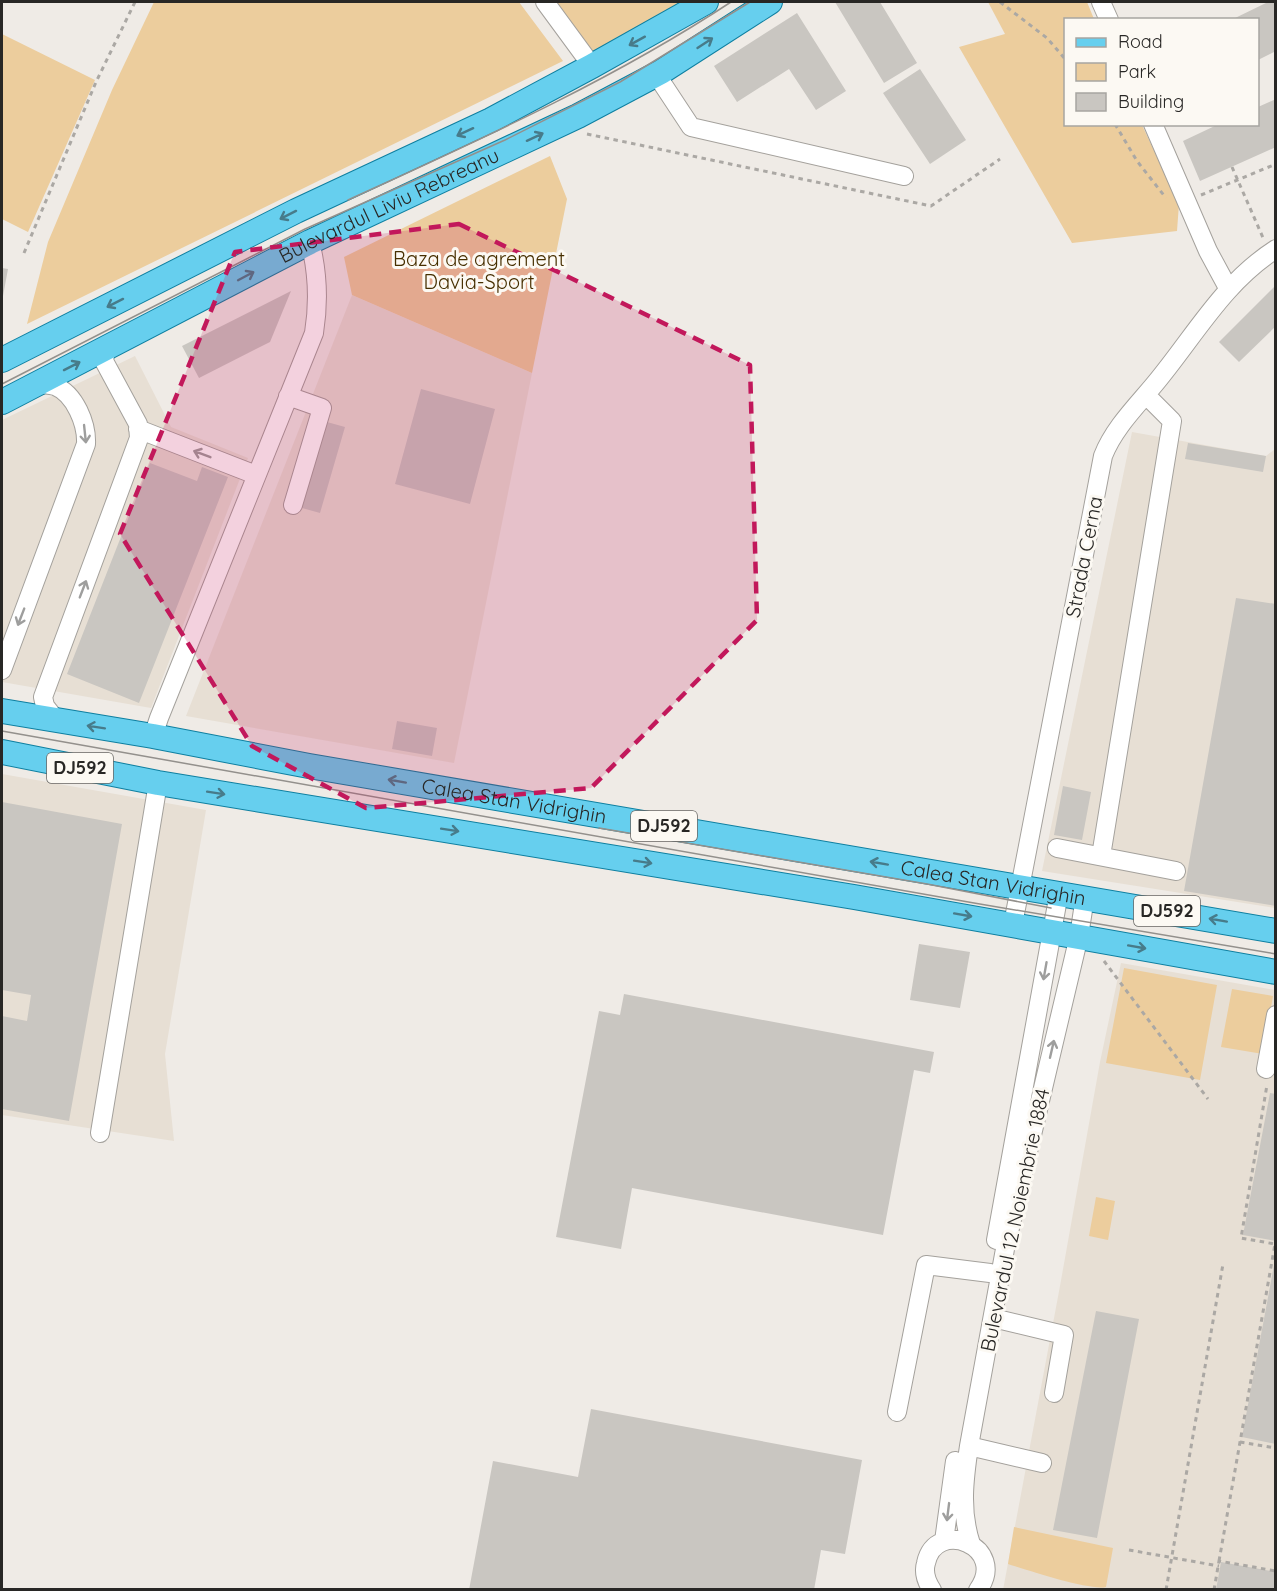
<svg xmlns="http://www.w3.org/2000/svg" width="1277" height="1591" font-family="Quicksand,sans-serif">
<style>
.built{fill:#e7dfd4}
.green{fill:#eccd9d}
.building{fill:#c9c6c1}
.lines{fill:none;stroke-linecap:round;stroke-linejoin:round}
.minor-casing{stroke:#a4a19c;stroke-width:20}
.major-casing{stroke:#0e7fa0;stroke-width:26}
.path{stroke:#aba8a4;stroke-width:3;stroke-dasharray:4.5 4.5;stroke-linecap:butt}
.minor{stroke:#fff;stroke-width:18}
.major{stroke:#66cfee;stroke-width:24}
.tram{stroke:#93908c;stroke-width:1.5}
.oneway{stroke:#477b8a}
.oneway2{stroke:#9e9e9d}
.marked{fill:#c2185b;fill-opacity:0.2;stroke:#c2185b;stroke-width:4.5;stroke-dasharray:12 8;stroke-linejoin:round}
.labels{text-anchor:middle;stroke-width:6;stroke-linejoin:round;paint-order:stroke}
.shield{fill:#fcf9f3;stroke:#686663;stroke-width:1.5}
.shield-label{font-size:18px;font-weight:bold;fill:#282725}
.street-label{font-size:20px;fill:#282725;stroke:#fcf9f3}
.park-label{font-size:20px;fill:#472f00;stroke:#fcf9f3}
</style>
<rect width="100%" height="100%" fill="#efebe6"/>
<path class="built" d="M352,295L532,373L454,763L186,716Z
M135,356L171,427L248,458L151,708L2,682V420Z
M1132,432L1266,456L1275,449V908L1042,871Z
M2,774L206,810L165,1054L174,1141L2,1115Z
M1121,963L1275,990V1589L1003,1590L1060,1286L1100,1062Z"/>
<path class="green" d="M154,2H519L563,61L27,324L48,242L112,90Z
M540,2H682L592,66Z
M988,2H1087L1094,19L1066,20V124L1142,125L1179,204L1177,231L1072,243L959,47L1005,34Z
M2,34L95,80L28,232L2,219Z
M550,156L567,199L532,373L352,295L344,257Z
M1124,968L1217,985L1200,1080L1106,1063Z
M1232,989L1273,996L1263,1054L1221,1047Z
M1096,1197L1115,1201L1108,1240L1089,1236Z
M1014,1527L1113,1548L1106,1587C1090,1591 1027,1570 1008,1564Z"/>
<path class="building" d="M835,2H880L917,63L884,83Z
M1268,2H1276V51L1258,60V20H1231Z
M797,13L846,91L816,110L789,69L737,102L714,66Z
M920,69L966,140L930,164L883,93Z
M1276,99V147L1200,181L1183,141L1219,124H1258V107Z
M2,268L8,269L3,296H2Z
M1276,285V326L1239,362L1219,342Z
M291,291L270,342L199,378L182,346Z
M421,389L495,409L470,504L395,484Z
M327,422L345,427L320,513L302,508Z
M1188,443L1266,456L1263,472L1185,459Z
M150,463L197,481L202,467L228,477L139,703L67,674Z
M1236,598L1276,604V906L1184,891Z
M397,721L437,728L432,756L392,749Z
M1063,786L1091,792L1082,840L1054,835Z
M2,802L122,824L69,1121L2,1109V1016L27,1021L31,995L2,990Z
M919,944L970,952L960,1008L910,1000Z
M624,994L934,1052L930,1073L914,1070L883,1235L632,1188L621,1249L556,1237L599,1011L620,1015Z
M1270,1093L1276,1094V1241L1243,1235Z
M1274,1265H1276V1444L1242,1437Z
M1096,1311L1139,1319L1097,1538L1053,1530Z
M591,1409L862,1460L845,1554L821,1550L814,1590H469L493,1461L578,1477Z
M1221,1562L1276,1572V1590H1216Z"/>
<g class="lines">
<g class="minor-casing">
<path id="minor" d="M545,2L592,66
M1101,2L1109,20
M656,74L691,127L904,176
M1153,124L1208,251L1228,288
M288,396L322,408L293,505
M138,429L256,475
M2,670L86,444C87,424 75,394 55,386C48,384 42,384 35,384
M56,720L45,706L43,697L139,438L138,424L104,361L106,349
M153,736L159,718L314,333C319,302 318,273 310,242
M1057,848L1176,871
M1101,856L1172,421L1146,395
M1013,924L1103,456C1115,425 1142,401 1162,375C1198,330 1226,281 1276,249
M1266,1069L1276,1015
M100,1133L158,783
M996,1240L1059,893
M993,1318L1064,1335L1054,1393
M897,1412L926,1265L990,1273
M969,1446L1042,1463
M944,1541L955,1461
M971,1544C960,1511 964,1480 969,1446L1005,1249L1079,936L1085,897
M932,1590C926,1581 923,1573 926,1563C936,1517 1009,1547 978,1590"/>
</g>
<g class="major-casing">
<g id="major">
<path d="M2,360L296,211L491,120L592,66L706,2"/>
<path id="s1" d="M2,402L310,242L578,116L661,72L770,2"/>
<path id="s2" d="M2,711L153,736L309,766L1276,931"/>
<path d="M2,752L158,783L854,897L1276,972"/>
</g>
</g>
<path class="path" d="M1000,2L1047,38L1066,60
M1115,124L1137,161L1166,198
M587,134L931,206L1000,159
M1232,167L1264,240
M1201,195L1276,164
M24,253L96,82L135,2
M1104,961L1208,1099
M1240,1442L1276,1448
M1129,1550L1219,1566
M1219,1561L1275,1244L1241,1238L1267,1085
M1166,1590L1223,1264
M1214,1590L1219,1561L1276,1571"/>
<use href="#minor" class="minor"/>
<use href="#major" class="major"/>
<path class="tram" d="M348,200C479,140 611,81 731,2
M2,384L305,229L505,140L620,82L750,2
M2,731L974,903L1276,954
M599,828L927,884L1051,908"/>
</g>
<defs><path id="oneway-shaft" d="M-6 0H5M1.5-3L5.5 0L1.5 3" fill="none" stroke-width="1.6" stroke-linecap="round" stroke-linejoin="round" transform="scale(1.5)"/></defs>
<g class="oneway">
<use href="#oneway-shaft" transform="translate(637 41) rotate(151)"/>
<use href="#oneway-shaft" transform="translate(705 43) rotate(-33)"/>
<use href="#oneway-shaft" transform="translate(465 132) rotate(155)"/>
<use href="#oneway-shaft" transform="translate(535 137) rotate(-25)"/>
<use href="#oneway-shaft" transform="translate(288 215) rotate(153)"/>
<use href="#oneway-shaft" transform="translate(246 276) rotate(-28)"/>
<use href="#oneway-shaft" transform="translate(115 303) rotate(153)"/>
<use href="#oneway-shaft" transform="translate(72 366) rotate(-27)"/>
<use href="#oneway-shaft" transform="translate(96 727) rotate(-171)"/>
<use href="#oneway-shaft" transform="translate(397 781) rotate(-170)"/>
<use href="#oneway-shaft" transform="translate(216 793) rotate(9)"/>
<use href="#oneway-shaft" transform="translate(450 830) rotate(9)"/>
<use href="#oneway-shaft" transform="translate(643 862) rotate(9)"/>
<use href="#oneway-shaft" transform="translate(879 863) rotate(-170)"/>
<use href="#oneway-shaft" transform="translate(963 915) rotate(10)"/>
<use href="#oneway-shaft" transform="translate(1218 920) rotate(-170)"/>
<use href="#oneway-shaft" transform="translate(1137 947) rotate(10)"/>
</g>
<g class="oneway2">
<use href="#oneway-shaft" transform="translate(85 434) rotate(84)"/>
<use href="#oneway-shaft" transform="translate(202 454) rotate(-159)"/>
<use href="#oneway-shaft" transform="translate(83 589) rotate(-69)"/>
<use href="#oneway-shaft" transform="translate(21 617) rotate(111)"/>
<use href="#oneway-shaft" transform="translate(1045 971) rotate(100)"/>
<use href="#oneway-shaft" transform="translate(1052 1049) rotate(-77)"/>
<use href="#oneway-shaft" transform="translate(948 1512) rotate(97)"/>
</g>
<path class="marked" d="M459,224L750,365L757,620L591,788L366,808L252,746L120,534L235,252Z"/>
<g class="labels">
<g class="shield">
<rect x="47" y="753" width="66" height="30" rx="4.5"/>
<rect x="631" y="811" width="66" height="30" rx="4.5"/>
<rect x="1134" y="896" width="66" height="30" rx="4.5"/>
</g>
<g class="shield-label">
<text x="80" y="774">DJ592</text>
<text x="664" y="832">DJ592</text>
<text x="1167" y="917">DJ592</text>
</g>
<g class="street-label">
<text dy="7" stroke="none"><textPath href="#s1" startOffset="434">Bulevardul Liviu Rebreanu</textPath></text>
<text transform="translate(1084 557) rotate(-79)" y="7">Strada Cerna</text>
<text dy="7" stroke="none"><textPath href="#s2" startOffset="520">Calea Stan Vidrighin</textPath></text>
<text dy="7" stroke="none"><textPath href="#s2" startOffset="1006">Calea Stan Vidrighin</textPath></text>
<text transform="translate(1015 1220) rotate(-78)" y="7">Bulevardul 12 Noiembrie 1884</text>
</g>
<g class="park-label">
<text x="479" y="266">Baza de agrement<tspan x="479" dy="23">Davia-Sport</tspan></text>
</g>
</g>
<rect width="1277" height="1591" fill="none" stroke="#282725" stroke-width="6"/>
<rect x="1064" y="18" width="195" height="108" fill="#fcf9f3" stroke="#a7a5a1" stroke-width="1.5"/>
<rect x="1076" y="38" width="30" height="9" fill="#66cfee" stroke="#a7a5a1" stroke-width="1.5"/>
<text x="1118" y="48" font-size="18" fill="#282725">Road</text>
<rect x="1076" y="63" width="30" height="18" fill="#eccd9d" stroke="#a7a5a1" stroke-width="1.5"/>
<text x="1118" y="78" font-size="18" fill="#282725">Park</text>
<rect x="1076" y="93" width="30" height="18" fill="#c9c6c1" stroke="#a7a5a1" stroke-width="1.5"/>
<text x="1118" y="108" font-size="18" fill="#282725">Building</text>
</svg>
